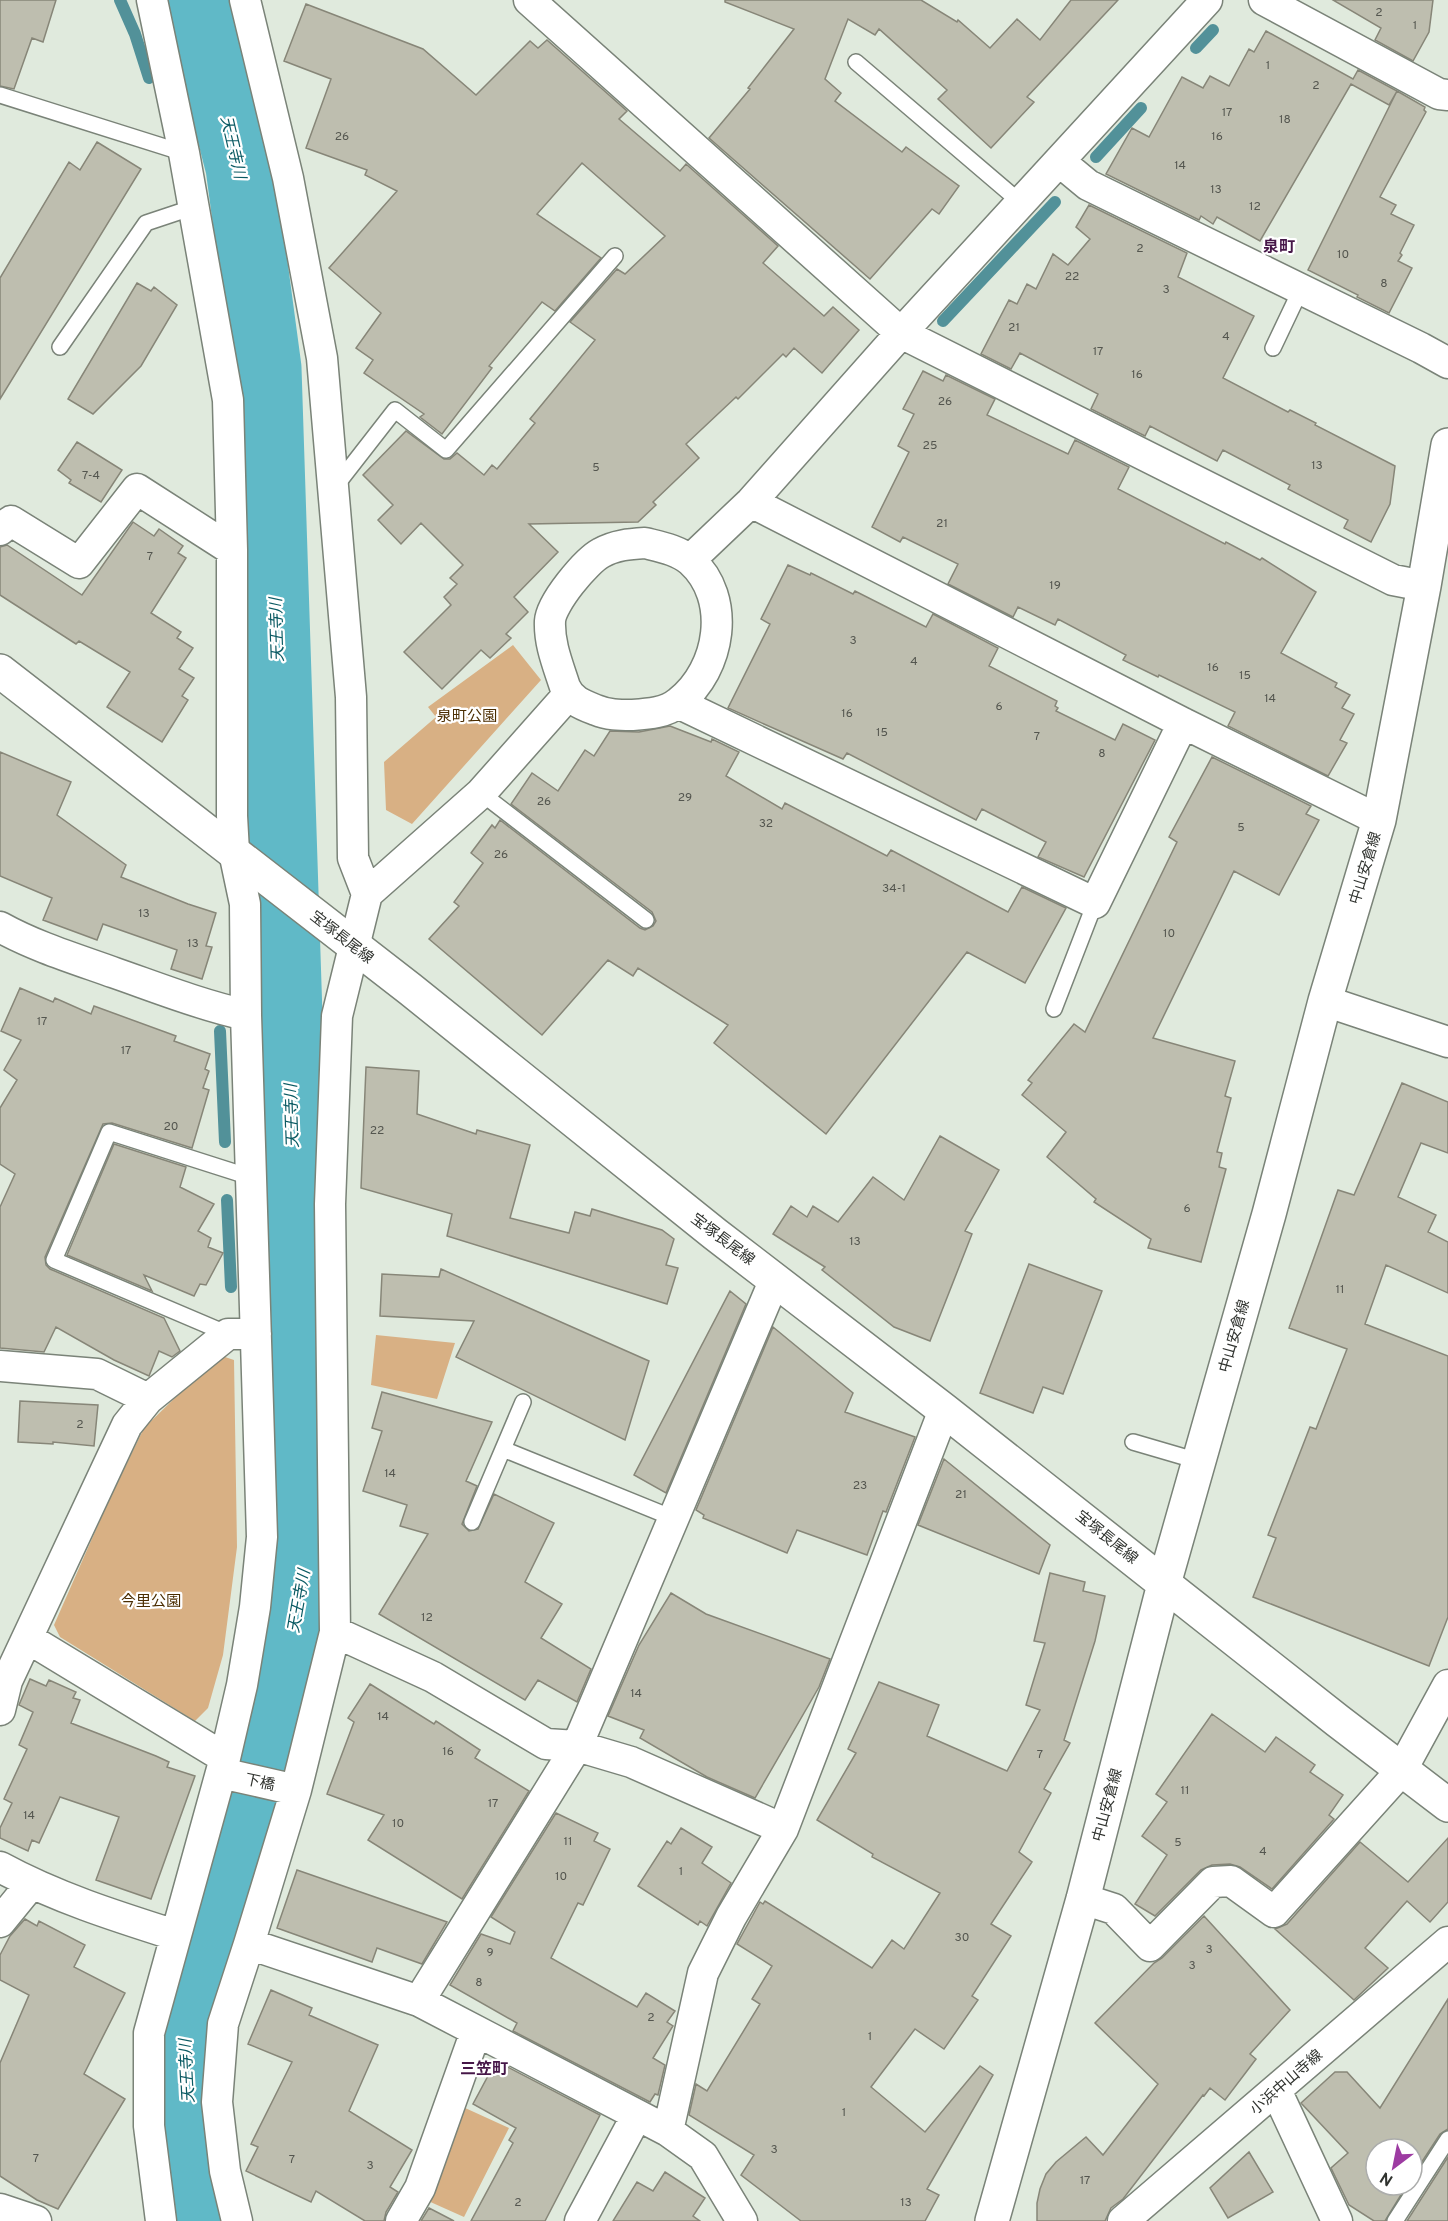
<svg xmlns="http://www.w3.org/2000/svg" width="1448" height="2221" font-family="Overpass,'Noto Sans JP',sans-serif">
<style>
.green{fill:#d8b084}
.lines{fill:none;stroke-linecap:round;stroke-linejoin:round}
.stream{stroke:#529199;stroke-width:12}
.river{stroke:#60b9c7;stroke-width:69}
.building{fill:#bebeaf;stroke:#878678;stroke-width:1.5}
.service-casing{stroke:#7a8378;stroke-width:18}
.minor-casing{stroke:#7a8378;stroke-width:33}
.tertiary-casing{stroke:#7a8378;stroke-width:36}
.service{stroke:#fff;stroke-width:15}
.minor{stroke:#fff;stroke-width:30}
.tertiary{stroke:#fff;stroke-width:33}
.labels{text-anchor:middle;stroke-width:4.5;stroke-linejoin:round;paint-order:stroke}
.number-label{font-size:12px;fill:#54564f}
.park-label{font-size:15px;fill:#4b2d01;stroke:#fff}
.street-label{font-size:15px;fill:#30332f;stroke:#fff}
.water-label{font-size:16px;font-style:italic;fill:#0a5a63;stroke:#fff}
.neighbourhood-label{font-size:16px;font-weight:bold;fill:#461748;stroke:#fff}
</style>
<rect width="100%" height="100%" fill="#e0eadd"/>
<path class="green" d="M513,645L541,680L412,824L386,810L384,762L436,717L428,707Z
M376,1335L455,1343L437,1399L371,1385Z
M219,1355L234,1360L237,1547L223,1655L208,1708L195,1721L60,1637L54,1625L109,1500L144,1428Z
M463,2107L509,2128L464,2217L426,2200Z"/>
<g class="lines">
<path class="stream" d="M120,0L135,34L149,78
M1196,48L1213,30
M1096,157L1141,108
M943,321L1055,202
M220,1031L225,1142
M227,1200L231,1287"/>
<path class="river" d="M197,0L240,167L267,368L306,1571L274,1722L184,2031L189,2113L207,2221"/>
</g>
<path class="building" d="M0,0H56L43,42L32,38L14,89L0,86Z
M725,0H921L957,22L958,20L990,48L1017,19L1040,40L1071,0H1118L1027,97L1034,102L991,148L938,99L947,90L879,29L875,35L848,19L825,79L841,93L835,101L902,152L906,147L959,186L939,214L932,209L870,279L709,138L750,89L748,88L794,29L725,2Z
M1333,0H1433L1429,32L1413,61L1375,40L1381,28Z
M306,4L423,49L476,95L530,41L538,48L547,40L627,111L619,119L680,171L686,164L778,246L763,263L824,316L833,307L859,330L822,373L794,348L786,357L783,354L738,399L736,397L686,444L699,458L653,502L656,505L638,522L529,524L558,552L514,597L528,612L506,634L511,638L490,658L481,650L442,689L404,652L451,605L444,597L457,584L450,578L463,565L421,523L401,544L378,520L393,505L363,475L406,431L444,459H450L457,453L484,475L492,465L497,469L535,423L530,419L595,340L570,322L617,269L625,274L665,236L582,163L537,214L601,258L555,311L542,302L489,366L492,368L442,434L420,417L424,414L364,373L373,360L356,348L381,313L329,268L397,191L365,175L367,170L306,148L331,79L284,61Z
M1266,31L1353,79L1358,70L1397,91L1389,105L1351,84L1260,241L1217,217L1213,224L1201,216L1199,220L1106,174L1132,128L1149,137L1182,77L1203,88L1210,76L1229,86L1249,49L1254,52Z
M1397,91L1425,107L1424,110L1426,112L1380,197L1396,205L1391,214L1414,225L1400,253L1402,255L1398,261L1412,268L1389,313L1357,297L1358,295L1308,270Z
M97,142L141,169L0,399V278L69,162L80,170Z
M1089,205L1187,253L1178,277L1254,316L1223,378L1288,412L1290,410L1316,423L1315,425L1395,466L1390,504L1371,542L1344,528L1348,520L1288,489L1290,485L1223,450L1217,461L1150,426L1145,436L1091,409L1098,394L1020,353L1011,369L981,354L1009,300L1017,304L1027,284L1036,289L1053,254L1068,265L1090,239L1076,227Z
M137,283L151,291L154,287L177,305L141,366L93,414L68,399Z
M923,371L943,381L946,375L995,399L987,415L1068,454L1075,440L1129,467L1118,489L1225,544L1226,542L1260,560L1262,558L1316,592L1281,653L1337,683L1335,687L1350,695L1342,708L1354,714L1340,740L1347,743L1328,776L1228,726L1235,712L1159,675L1158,677L1123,660L1126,655L1058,619L1055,625L1018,607L1013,617L948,584L958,564L903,537L900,542L872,527L909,452L898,446L914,414L903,409Z
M77,442L122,470L101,502L69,483L71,480L58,470Z
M133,522L154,536L159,529L183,546L178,553L186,558L151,613L181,632L177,638L193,648L179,669L194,678L182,696L188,700L162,742L107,707L130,672L79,641L76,644L0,595V547L7,545L82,595Z
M788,565L810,575L811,573L853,594L855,591L926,627L933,614L998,648L989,666L1057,701L1055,706L1058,708L1056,711L1115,740L1123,724L1155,740L1084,877L1038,857L1046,842L982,809L976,820L847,753L843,759L728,708L770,624L761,619Z
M670,726L711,742L712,739L739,752L726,776L782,809L785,803L887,856L891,850L1008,912L1022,887L1066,908L1025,983L967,952L826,1134L714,1043L728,1025L638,968L633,976L608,960L542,1035L429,939L459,906L454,902L483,863L471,853L492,825L495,828L500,820L640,928L645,930L653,926L656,921L652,912L511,804L532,773L558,791L585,750L594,756L610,731L639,732Z
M0,752L71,782L57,815L126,865L121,877L188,904L216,913L206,946L212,947L202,979L171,969L177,950L103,924L97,940L43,920L52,898L0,876Z
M1212,757L1311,806L1306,814L1319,820L1279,895L1234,871L1153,1038L1235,1061L1225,1096L1231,1098L1217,1152L1222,1153L1219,1167L1226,1169L1201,1262L1148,1248L1151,1239L1094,1202L1096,1199L1047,1157L1066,1132L1022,1095L1032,1083L1028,1080L1074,1024L1085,1032L1177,842L1169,837Z
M20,988L53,1002L55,998L91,1014L94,1006L176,1036L174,1041L210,1054L205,1069L209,1071L203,1088L209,1090L192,1148L112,1123L103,1124L45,1257L46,1265L50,1269L164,1318L180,1351L172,1357L159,1351L149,1376L114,1360L56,1327L44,1352L0,1348V1207L15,1174L0,1164V1108L17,1080L4,1070L21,1040L1,1031Z
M366,1067L419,1071L417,1114L476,1134L477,1130L530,1145L510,1218L569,1233L575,1212L590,1216L592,1209L662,1230L674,1239L666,1265L678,1268L667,1304L447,1236L452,1214L361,1188Z
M1402,1083L1448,1102V1153L1421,1143L1398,1197L1436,1215L1428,1232L1448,1242V1293L1386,1265L1365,1324L1448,1356V1617L1429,1666L1253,1597L1276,1538L1268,1535L1310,1427L1316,1429L1347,1349L1289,1328L1338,1190L1354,1195Z
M940,1136L999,1170L965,1231L972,1234L930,1341L894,1327L822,1270L825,1267L773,1234L791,1206L807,1217L813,1206L838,1222L873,1177L904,1200Z
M114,1144L186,1167L180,1187L214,1204L198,1231L211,1238L208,1247L223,1253L206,1285L200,1284L194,1296L144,1275L152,1291L67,1255Z
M1029,1264L1102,1291L1063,1394L1043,1387L1033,1413L980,1393Z
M441,1269L649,1361L625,1440L456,1357L474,1321L380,1316L382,1274L439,1277Z
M730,1291L746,1304L666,1493L634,1475Z
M773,1327L853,1393L845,1412L915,1437L886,1512L883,1511L867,1555L797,1530L787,1553L703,1518L704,1515L696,1510Z
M382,1392L492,1422L466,1481L477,1486L462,1524L469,1531L478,1529L494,1494L554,1523L525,1582L562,1604L541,1638L591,1669L577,1702L538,1680L525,1700L379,1614L428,1534L400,1526L407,1505L363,1491L382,1431L372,1428Z
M20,1401L98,1405L94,1446L53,1442V1444L18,1442Z
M944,1459L1050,1545L1039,1574L918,1525Z
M1050,1573L1085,1582L1083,1591L1105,1596L1095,1641L1064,1740L1070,1743L1044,1789L1051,1793L1019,1852L1032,1862L991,1924L1011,1936L972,1996L978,2000L944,2049L915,2029L871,2087L925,2132L980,2066L993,2075L927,2189L939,2195L925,2221H801L741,2175L754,2155L689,2115L696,2084L707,2091L760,2004L752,1999L772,1966L737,1944L760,1902L763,1904L765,1901L872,1968L892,1940L904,1949L940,1893L872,1857L873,1854L817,1820L856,1753L848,1749L879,1682L939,1705L927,1736L1007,1771L1040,1710L1026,1705L1045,1643L1034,1641Z
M671,1593L706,1614L830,1659L819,1687L755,1798L707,1777L640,1738L644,1730L608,1716L639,1645Z
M30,1679L46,1686L49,1680L76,1692L73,1698L80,1700L71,1723L156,1756L169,1762L167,1767L195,1776L151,1899L96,1880L119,1817L60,1797L39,1843L32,1840L28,1851L0,1838V1828L12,1803L4,1799L27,1749L19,1745L33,1712L19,1705Z
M370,1684L434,1724L436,1721L480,1750L475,1758L529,1791L462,1899L368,1840L384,1815L327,1794L354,1722L348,1718Z
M1212,1714L1265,1752L1276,1737L1315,1765L1310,1772L1343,1795L1329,1815L1334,1819L1272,1889L1240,1867L1230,1864L1212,1865L1201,1870L1155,1916L1135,1904L1167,1855L1142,1836L1167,1802L1156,1794Z
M556,1813L598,1833L594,1841L610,1849L583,1905L578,1903L551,1958L637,2007L646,1993L675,2011L667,2022L673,2026L653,2058L665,2065L658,2095L655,2094L650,2102L513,2031L517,2023L450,1985L481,1934L510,1944L515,1932L491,1917Z
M681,1828L712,1847L702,1863L731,1883L707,1926L700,1921L698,1925L638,1886L667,1841L671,1844Z
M1448,1838V1902L1430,1922L1407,1901L1365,1948L1388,1968L1354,2000L1275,1929L1287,1924L1360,1842L1408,1882Z
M297,1870L447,1922L422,1964L377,1948L372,1962L277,1928Z
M1204,1916L1290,2010L1250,2054L1256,2059L1225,2100L1210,2088L1204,2096L1203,2095L1123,2199L1111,2208L1105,2221H1037V2203L1040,2189L1046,2174L1056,2162L1086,2137L1103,2155L1158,2084L1095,2023L1154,1963L1162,1958Z
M25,1919L37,1926L39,1921L85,1945L74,1967L125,1993L84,2074L125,2099L58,2209L37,2200L0,2176V2063L29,1995L0,1980V1955L10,1936Z
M271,1990L312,2008L309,2015L378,2045L349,2111L412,2150L390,2187L398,2192L386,2212L384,2221H365L316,2191L311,2202L246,2171L258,2147L251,2144L292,2062L248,2044Z
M1448,1999V2129L1440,2134L1412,2177V2149H1376V2185H1407L1385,2221H1374L1349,2205L1331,2168L1348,2153L1301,2103L1335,2072H1347L1380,2108Z
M496,2061L600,2115L545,2221H471L513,2143L509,2140L516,2128L473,2104Z
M1249,2152L1273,2192L1228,2218L1210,2188Z
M1448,2157V2221H1407Z
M665,2172L705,2198L693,2216L700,2221H613L637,2182L653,2191Z
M429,2208L454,2221H421Z"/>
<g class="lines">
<g class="service-casing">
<path id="service" d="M856,62L1020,202
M0,95L184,153
M60,347L146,223L194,207
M1273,348L1301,289
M335,487L395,410L446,450L615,256
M481,793L646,920
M1054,1009L1095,903
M228,1334L54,1260L109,1132L250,1177
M1133,1442L1198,1461
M503,1449L673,1518
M472,1522L523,1402
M1395,2221L1448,2139"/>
</g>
<g class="minor-casing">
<path id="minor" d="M152,0L184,153L228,400L232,550V816L234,852L245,904L246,1015L262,1537L255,1607L242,1685L225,1758L149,2033V2126L161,2221
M529,0L901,333L1393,580L1424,586
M1264,0L1439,94L1448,95
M1059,161L1088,185L1421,348L1448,363
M751,502L1183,723L1379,820
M0,530L11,521L79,563L137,489L232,550
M645,543C661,547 678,550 691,561C732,598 721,669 679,702C666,713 648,714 632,715C619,715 608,715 596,710C583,705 571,701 565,687C558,665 549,644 550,621C551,603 586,561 601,553C615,545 630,544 645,543Z
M690,560L751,502L901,333L1207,0
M678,703L1095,903L1183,723
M367,894L481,793L568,695
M0,927C36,947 76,959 115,973C158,988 201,1005 246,1015
M1325,1001L1448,1042
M0,1366L97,1374L148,1399
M335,1632L433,1677L546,1744L577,1746L631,1762L783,1829
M29,1639L225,1758
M0,1710L7,1681L127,1425L148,1399L228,1334H256
M221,1773L296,1790
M0,1867C55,1897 115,1916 175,1935
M1083,1899L1114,1909L1150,1946L1213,1882L1231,1881L1274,1912L1401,1771L1448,1685
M0,1922L31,1884
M249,1944L419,2001L668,2131L703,2156L742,2221
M419,2001L577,1746L775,1279
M1276,2090L1337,2221
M668,2131L703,1973L731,1917L783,1829L944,1410
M0,2209L36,2221
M237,2221L225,2171L217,2102L223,2024L249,1944L296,1790L335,1632L330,1204L337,1016L367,894L353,858L351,697L322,358L288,178L245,0
M401,2221L420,2188L476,2031
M580,2221L637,2115
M1123,2221L1448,1942"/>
</g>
<g class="tertiary-casing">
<path id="tertiary" d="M0,671L410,989L715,1234L944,1410L1338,1721L1448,1805
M992,2221L1083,1899L1164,1584L1269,1214L1325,1001L1379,820L1424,586L1448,445"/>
</g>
<use href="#service" class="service"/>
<use href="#minor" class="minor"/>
<use href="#tertiary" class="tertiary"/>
</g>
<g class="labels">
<g class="number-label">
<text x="1379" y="16">2</text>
<text x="1415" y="29">1</text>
<text x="1268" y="69">1</text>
<text x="1316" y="89">2</text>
<text x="1227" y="116">17</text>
<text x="1285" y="123">18</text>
<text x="342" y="140">26</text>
<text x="1217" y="140">16</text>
<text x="1180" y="169">14</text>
<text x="1216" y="193">13</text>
<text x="1255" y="210">12</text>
<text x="1140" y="252">2</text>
<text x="1343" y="258">10</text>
<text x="1072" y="280">22</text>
<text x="1384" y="287">8</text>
<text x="1166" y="293">3</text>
<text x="1014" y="331">21</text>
<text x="1226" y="340">4</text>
<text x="1098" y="355">17</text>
<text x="1137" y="378">16</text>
<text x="945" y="405">26</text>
<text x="930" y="449">25</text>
<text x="1317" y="469">13</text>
<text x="596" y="471">5</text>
<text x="91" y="479">7-4</text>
<text x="942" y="527">21</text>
<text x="150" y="560">7</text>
<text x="1055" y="589">19</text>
<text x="853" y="644">3</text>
<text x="914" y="665">4</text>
<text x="1213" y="671">16</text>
<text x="1245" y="679">15</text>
<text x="1270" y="702">14</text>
<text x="999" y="710">6</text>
<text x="847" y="717">16</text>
<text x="882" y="736">15</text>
<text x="1037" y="740">7</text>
<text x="1102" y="757">8</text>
<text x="685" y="801">29</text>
<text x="544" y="805">26</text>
<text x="766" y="827">32</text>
<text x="1241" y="831">5</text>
<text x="501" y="858">26</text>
<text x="894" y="892">34-1</text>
<text x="144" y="917">13</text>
<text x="1169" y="937">10</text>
<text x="193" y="947">13</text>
<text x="42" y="1025">17</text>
<text x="126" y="1054">17</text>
<text x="171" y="1130">20</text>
<text x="377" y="1134">22</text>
<text x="1187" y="1212">6</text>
<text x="855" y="1245">13</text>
<text x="1340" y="1293">11</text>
<text x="80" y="1428">2</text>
<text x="390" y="1477">14</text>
<text x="860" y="1489">23</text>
<text x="961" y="1498">21</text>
<text x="427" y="1621">12</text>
<text x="636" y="1697">14</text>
<text x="383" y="1720">14</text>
<text x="448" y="1755">16</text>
<text x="1040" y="1758">7</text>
<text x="1185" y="1794">11</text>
<text x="493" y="1807">17</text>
<text x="29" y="1819">14</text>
<text x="398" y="1827">10</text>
<text x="568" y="1845">11</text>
<text x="1178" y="1846">5</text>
<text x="1263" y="1855">4</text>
<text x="681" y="1875">1</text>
<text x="561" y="1880">10</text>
<text x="962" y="1941">30</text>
<text x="1209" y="1953">3</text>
<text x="490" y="1956">9</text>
<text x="1192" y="1969">3</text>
<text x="479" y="1986">8</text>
<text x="651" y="2021">2</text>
<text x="870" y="2040">1</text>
<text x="844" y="2116">1</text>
<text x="774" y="2153">3</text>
<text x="36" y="2162">7</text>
<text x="292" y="2163">7</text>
<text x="370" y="2169">3</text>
<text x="1085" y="2184">17</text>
<text x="518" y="2206">2</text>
<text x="906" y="2206">13</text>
</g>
<g class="park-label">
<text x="467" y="721">泉町公園</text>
<text x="151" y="1606">今里公園</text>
</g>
<g class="street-label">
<text transform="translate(1365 868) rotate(-73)" y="5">中山安倉線</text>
<text transform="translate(342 937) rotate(38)" y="5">宝塚長尾線</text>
<text transform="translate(723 1239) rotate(37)" y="5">宝塚長尾線</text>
<text transform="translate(1234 1336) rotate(-74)" y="5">中山安倉線</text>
<text transform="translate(1107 1537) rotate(39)" y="5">宝塚長尾線</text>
<text transform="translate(260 1782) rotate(12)" y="5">下橋</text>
<text transform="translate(1107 1805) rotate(-75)" y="5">中山安倉線</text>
<text transform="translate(1286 2082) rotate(-41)" y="5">小浜中山寺線</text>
</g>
<g class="water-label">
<text transform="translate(234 147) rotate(77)" y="6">天王寺川</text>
<text transform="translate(276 630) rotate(-92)" y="6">天王寺川</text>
<text transform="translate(291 1116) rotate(-92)" y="6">天王寺川</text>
<text transform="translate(298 1601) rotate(-80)" y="6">天王寺川</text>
<text transform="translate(186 2071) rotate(-93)" y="6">天王寺川</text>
</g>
<g class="neighbourhood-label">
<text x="1279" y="252">泉町</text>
<text x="484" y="2074">三笠町</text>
</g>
</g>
<g transform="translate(1394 2167) rotate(212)"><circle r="28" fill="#ffffff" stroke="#acadac" stroke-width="1.5"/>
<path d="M0-4.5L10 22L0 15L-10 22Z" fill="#9d3ba2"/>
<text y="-9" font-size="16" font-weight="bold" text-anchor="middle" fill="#30332f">N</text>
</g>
</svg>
